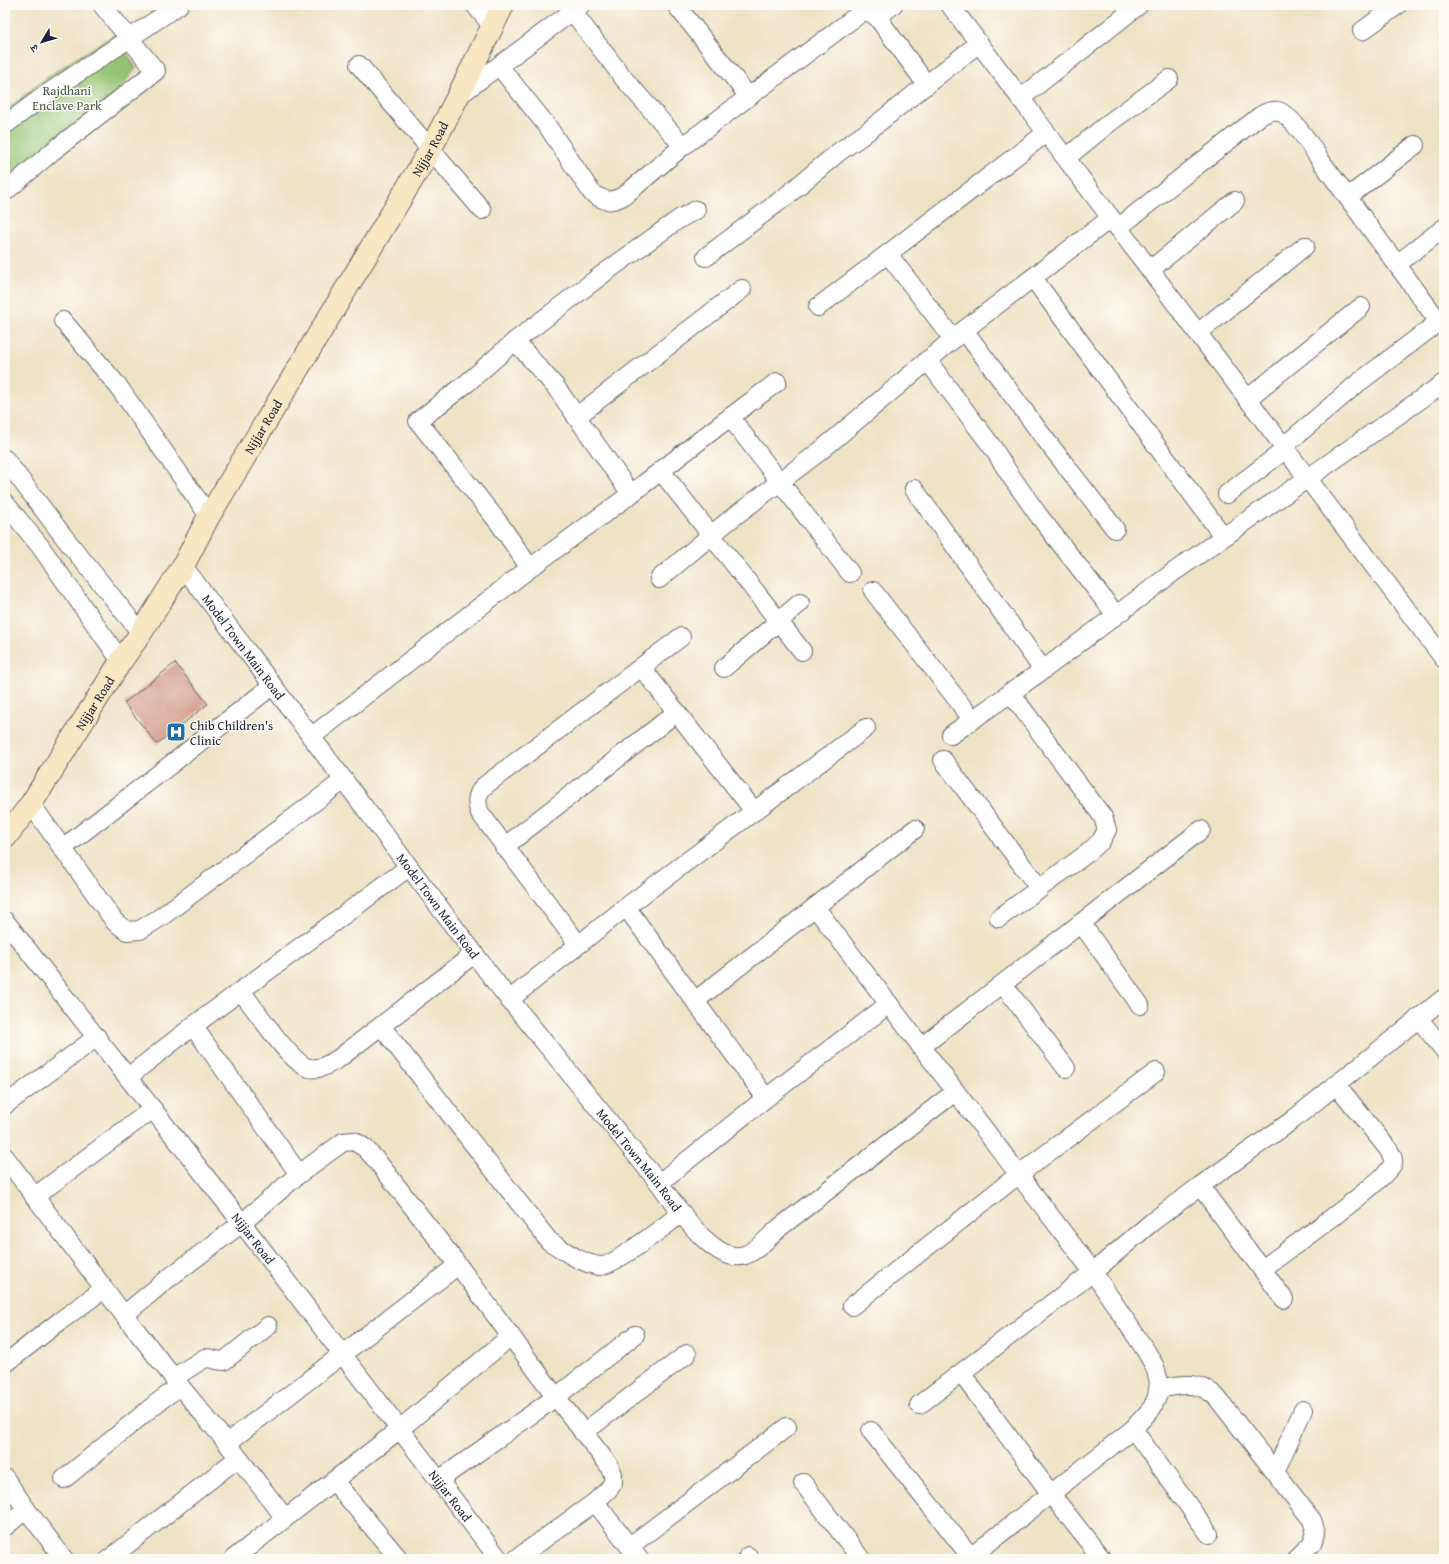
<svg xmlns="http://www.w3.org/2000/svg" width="1449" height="1564" font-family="'Gentium Book Plus','Noto Serif Devanagari',serif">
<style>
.green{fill:#94c473;stroke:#5b7357}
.building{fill:#d29d8a}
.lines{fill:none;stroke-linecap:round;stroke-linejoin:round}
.street-casing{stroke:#6a666c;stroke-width:20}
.secondary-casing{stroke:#6a666c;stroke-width:24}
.street{stroke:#fff;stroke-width:18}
.secondary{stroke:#f9e7c3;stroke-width:22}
.labels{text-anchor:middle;stroke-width:3;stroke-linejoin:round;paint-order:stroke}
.park-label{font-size:13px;fill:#4a5b4f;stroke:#fdfcf7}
.street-label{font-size:13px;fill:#22223b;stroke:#fdfcf7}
.poi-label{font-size:13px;fill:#22223b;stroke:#fdfcf7;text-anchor:start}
</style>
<rect width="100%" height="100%" fill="#fdfcf7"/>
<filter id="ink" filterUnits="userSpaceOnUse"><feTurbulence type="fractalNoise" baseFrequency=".025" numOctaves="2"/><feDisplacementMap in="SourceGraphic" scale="8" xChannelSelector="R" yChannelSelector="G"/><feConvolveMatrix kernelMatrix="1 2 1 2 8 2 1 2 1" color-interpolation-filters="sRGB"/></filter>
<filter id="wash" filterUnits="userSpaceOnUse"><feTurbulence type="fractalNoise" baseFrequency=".012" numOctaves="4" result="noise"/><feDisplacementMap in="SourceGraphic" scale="16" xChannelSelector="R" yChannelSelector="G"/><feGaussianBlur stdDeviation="0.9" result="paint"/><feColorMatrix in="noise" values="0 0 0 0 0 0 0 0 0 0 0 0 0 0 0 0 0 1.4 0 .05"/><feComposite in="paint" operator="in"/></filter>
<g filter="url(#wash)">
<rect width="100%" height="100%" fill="#efe3c6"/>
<path class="green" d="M115,34L136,68L115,95L5,181V111L50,75Z"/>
<g id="blocks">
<path class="building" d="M175,663L208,704L157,744L124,703Z"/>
</g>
</g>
<g filter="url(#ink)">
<use href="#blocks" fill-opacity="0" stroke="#6a666c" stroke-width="1"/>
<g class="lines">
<g class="street-casing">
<g id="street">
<path d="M475,5L493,27"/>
<path d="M676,5L749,97"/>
<path d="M950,5L1444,659"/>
<path d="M572,11L625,80L683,146"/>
<path d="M877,17L893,5"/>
<path d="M1362,31L1398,5"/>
<path d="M359,65L482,210"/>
<path d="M499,66L548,127L592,193C605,202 611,203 625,195L683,146L862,12H869L877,17L927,85"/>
<path d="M458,96L581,5"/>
<path d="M1020,99L1139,5"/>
<path d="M5,125L48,93L179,5"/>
<path d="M1066,158L1109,123L1169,79"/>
<path d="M5,192L53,151L156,71L102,5"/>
<path d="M1348,197L1415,145"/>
<path d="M1118,228L1168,188L1260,116C1265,113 1272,110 1278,111C1292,115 1313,149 1321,161L1439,322"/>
<path d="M888,254L953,339"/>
<path d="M706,257L785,197L840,151L863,135L979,43"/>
<path d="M1397,264L1444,228"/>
<path d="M1150,270L1235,201"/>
<path d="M1033,278L1223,536"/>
<path d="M818,307L1046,133"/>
<path d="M63,321L118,386L209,516"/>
<path d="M964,330L1042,435L1115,529"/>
<path d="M1198,333L1305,246"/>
<path d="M515,341L555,386L631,494"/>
<path d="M927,360L993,448L1010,475L1039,516L1116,615"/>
<path d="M1247,399L1361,307"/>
<path d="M576,417L742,289"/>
<path d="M730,417L850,573"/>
<path d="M1284,446L1358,383L1444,318"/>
<path d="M5,459L64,537L141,633"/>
<path d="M661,471L802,651"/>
<path d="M914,489L1043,670"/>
<path d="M1227,494L1286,449"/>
<path d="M5,503L40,546L121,661"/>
<path id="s1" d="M183,566L497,984L659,1183C675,1204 714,1266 745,1255C758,1250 769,1237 779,1228L955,1092"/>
<path d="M530,568L499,523L418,421L467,383L515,341L603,274L679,219L696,210"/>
<path d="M659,579L727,522L819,452L964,330L1111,218"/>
<path d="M873,591L972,719"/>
<path d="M642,668L754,811"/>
<path d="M724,668L800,603"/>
<path d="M951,735L1043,670L1175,571L1444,383"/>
<path d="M311,737L530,568L631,494L717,427L777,382"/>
<path d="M943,760L1040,889"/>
<path d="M31,804L115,922L127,931L140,930L161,917L344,780"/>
<path d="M504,847L677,712"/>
<path d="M63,848L272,686"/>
<path d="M626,907L766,1098"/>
<path d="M815,907L1093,1272L1146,1351L1155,1367L1159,1382L1157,1397L1152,1408L1133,1429L968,1559"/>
<path d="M999,918L1089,852L1101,841L1107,830L1103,817L1010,692"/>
<path id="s2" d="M5,921L242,1223L499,1559"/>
<path d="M1081,923L1140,1005"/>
<path d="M578,944L480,813C476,803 476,796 483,787L681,637"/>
<path d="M1003,984L1066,1068"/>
<path d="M241,991C254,1007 291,1064 309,1068C321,1070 328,1064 338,1059L474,954"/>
<path d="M509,1000L626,907L866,728"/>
<path d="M695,1001L915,829"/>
<path d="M1418,1018L1444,1050"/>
<path d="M193,1026L299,1174"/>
<path d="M381,1026L549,1241C565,1251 580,1263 599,1266C612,1268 668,1223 682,1213"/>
<path d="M921,1047L1201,830"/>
<path d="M128,1077L193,1026L409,867"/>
<path d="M5,1105L97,1037"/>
<path d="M5,1157L124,1315L180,1386L227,1443L285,1518"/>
<path d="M659,1183L766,1098L889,1004"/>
<path d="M1200,1186L1284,1299"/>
<path d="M34,1197L153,1109"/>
<path d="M1262,1269C1281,1255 1389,1179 1393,1163C1394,1158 1391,1154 1388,1149L1336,1084"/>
<path d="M852,1306L1018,1175L1156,1072"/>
<path d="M124,1315L165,1281L242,1223L299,1174L343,1142L354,1141L365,1148L377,1161L458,1265L556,1397L608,1464L613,1474V1483L608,1490L595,1502L516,1559"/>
<path d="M5,1364L60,1321L104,1289"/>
<path d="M961,1373L1051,1494L1102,1559"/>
<path d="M173,1378L205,1358C212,1358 217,1361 224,1361L268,1326"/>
<path d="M1158,1389C1181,1384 1201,1380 1218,1399L1312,1520L1316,1533L1312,1543L1296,1559"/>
<path d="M919,1405L1093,1272L1152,1222L1200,1186L1290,1122L1444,998"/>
<path d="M1133,1429L1209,1534"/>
<path d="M871,1431L971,1557"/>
<path d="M583,1433L687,1354"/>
<path d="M227,1443L458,1265"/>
<path d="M1275,1472L1303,1410"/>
<path d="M5,1478L26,1509L5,1527"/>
<path d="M64,1479L158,1402L180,1386"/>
<path d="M439,1480L556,1397L635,1335"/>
<path d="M334,1481L399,1559"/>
<path d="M803,1483L861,1559"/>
<path d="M595,1502L639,1559"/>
<path d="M26,1509L64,1559"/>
<path d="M630,1546L787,1427"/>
<path d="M748,1556L750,1559"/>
<path d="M109,1559L238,1458"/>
<path d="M233,1559L400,1429L511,1336"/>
</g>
</g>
<g class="secondary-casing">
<g id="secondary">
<path id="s3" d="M5,838L31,804L121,661L141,633L183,566L209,516L430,150L458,96L503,5"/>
</g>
</g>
<use href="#street" class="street"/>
<use href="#secondary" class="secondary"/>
</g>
</g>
<defs>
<g id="hospital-square" transform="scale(1)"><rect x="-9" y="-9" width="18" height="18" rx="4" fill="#1f6fb2" stroke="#fdfcf7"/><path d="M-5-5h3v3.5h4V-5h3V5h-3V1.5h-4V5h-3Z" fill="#fff"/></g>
</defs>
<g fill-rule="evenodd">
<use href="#hospital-square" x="176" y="732"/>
</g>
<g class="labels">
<g class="park-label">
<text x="67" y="95">Rajdhani<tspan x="67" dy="15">Enclave Park</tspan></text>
</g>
<g class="street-label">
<text dy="5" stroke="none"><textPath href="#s3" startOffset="810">Nijjar Road</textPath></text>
<text dy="5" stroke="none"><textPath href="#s3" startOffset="486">Nijjar Road</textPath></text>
<text dy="5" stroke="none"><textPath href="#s1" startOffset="101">Model Town Main Road</textPath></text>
<text dy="5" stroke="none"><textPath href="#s3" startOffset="162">Nijjar Road</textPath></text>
<text dy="5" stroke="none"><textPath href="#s1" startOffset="425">Model Town Main Road</textPath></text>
<text dy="5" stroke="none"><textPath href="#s1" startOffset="749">Model Town Main Road</textPath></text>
<text dy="5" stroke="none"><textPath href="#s2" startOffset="403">Nijjar Road</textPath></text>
<text dy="5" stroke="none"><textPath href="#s2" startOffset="727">Nijjar Road</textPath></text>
</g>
<g class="poi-label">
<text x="190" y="730">Chib Children's<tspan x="190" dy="15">Clinic</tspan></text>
</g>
</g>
<rect width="1449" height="1564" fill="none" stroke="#fdfcf7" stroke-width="20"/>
<g transform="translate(42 42) rotate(232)" stroke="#fdfcf7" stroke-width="3" paint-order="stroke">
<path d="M0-3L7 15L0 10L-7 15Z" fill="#22223b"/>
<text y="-6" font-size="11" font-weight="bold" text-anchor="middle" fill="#22223b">उ</text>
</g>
</svg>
